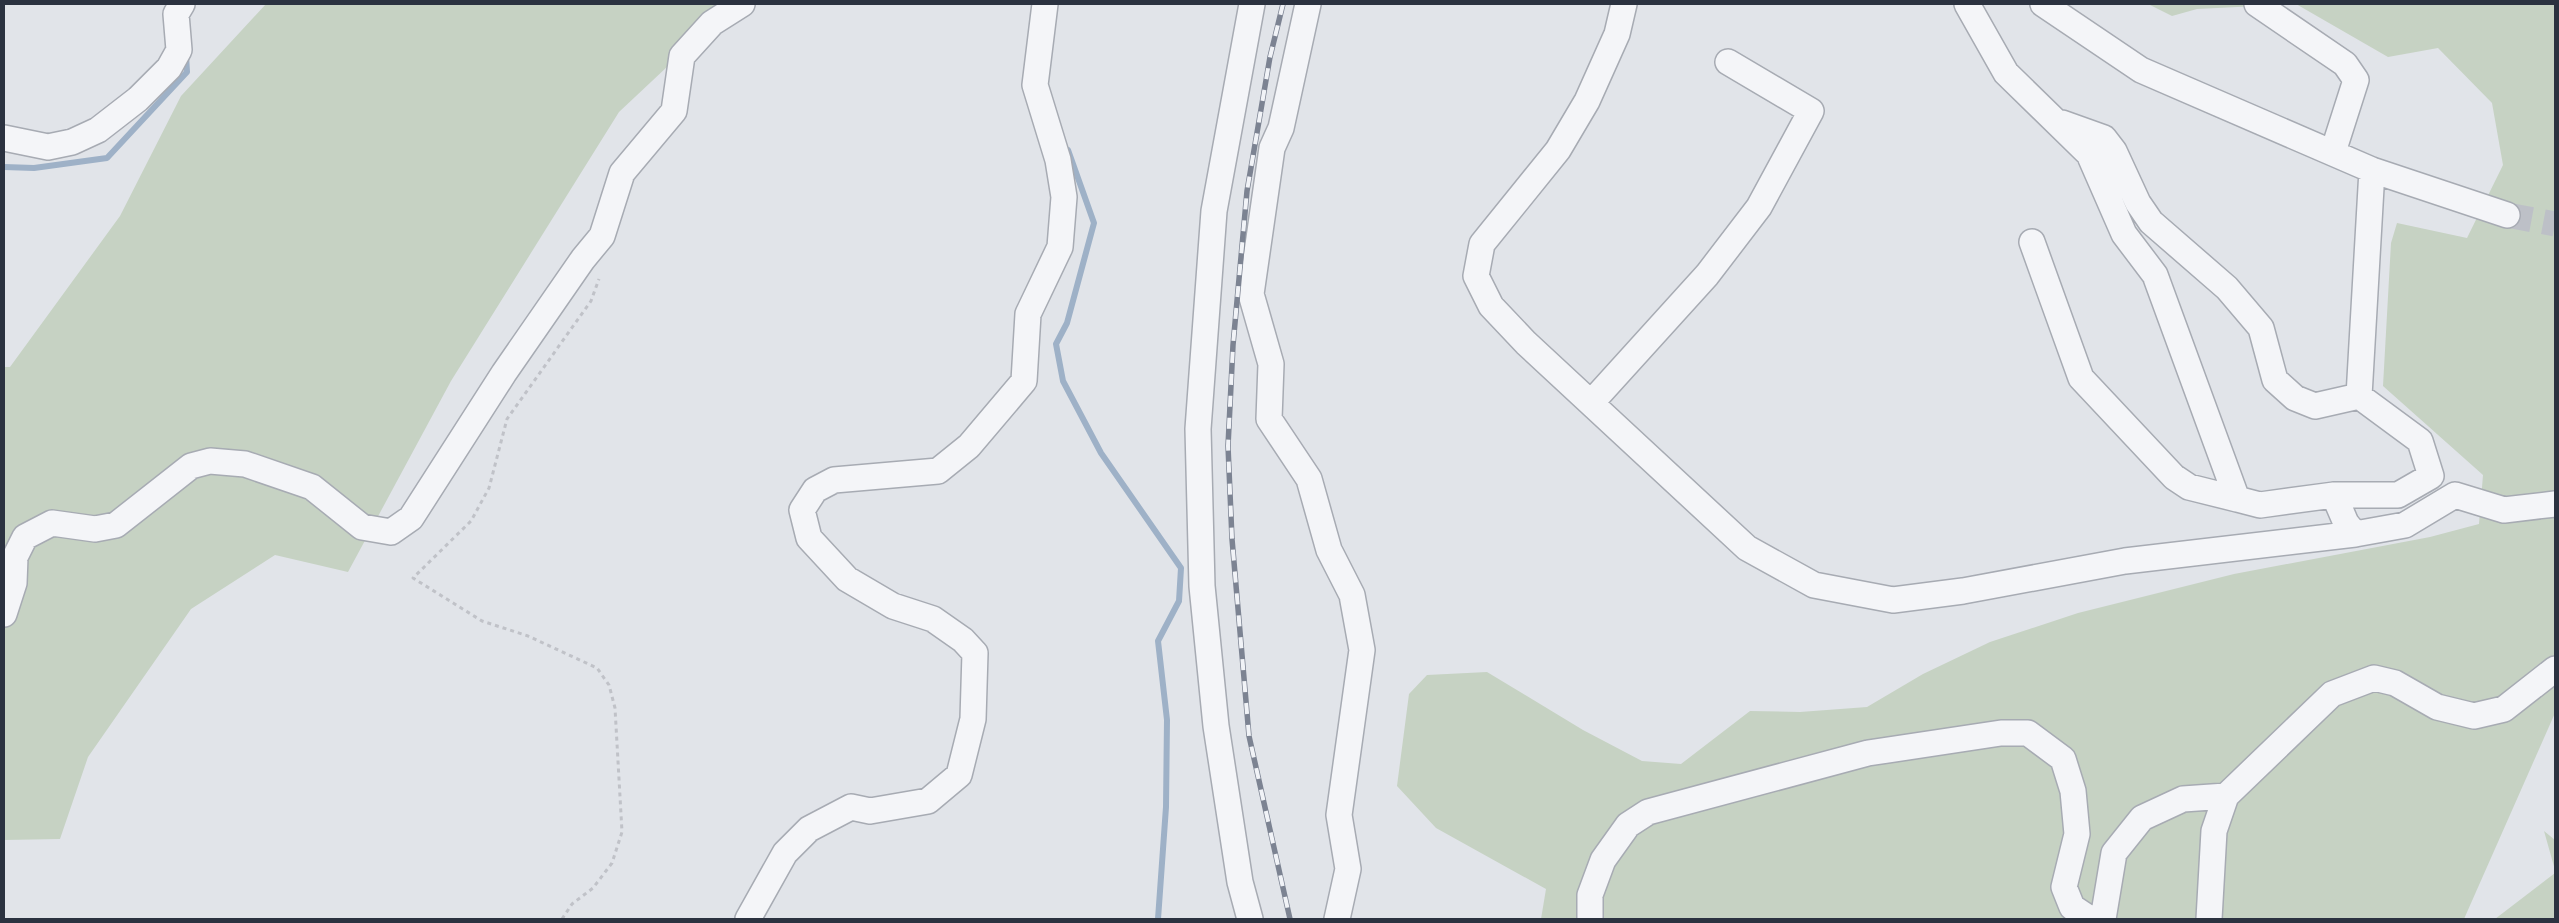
<svg xmlns="http://www.w3.org/2000/svg" width="2559" height="923" font-family="Manrope,sans-serif">
<style>
.green{fill:#c6d2c3}
.lines{fill:none;stroke-linecap:round;stroke-linejoin:round}
.stream{stroke:#9eb1c7;stroke-width:6}
.minor-tunnel{stroke:#bdc0c7;stroke-width:25;stroke-dasharray:25 12;stroke-linecap:butt}
.minor-casing{stroke:#a7abb3;stroke-width:28}
.path{stroke:#c0c2c8;stroke-width:3;stroke-dasharray:4 4;stroke-linecap:butt}
.minor{stroke:#f4f5f8;stroke-width:25}
.rail-casing{stroke:#7c8392;stroke-width:5.5}
.rail{stroke:#f1f3f7;stroke-width:4;stroke-dasharray:11;stroke-linecap:butt}
</style>
<rect width="100%" height="100%" fill="#e1e4e9"/>
<path class="green" d="M266,4H728L700,36L619,112L451,381L348,572L275,555L191,609L88,757L60,839L4,840V367H10L120,216L181,96Z
M2148,4H2555V713L2464,919H1541L1546,889L1436,828L1397,786L1409,694L1427,675L1487,672L1583,730L1642,761L1681,764L1750,711L1800,712L1867,707L1923,674L1990,642L2078,613L2234,574L2430,537L2479,524L2483,475L2383,386L2391,243L2397,223L2467,238L2503,165L2492,103L2438,48L2388,57L2296,4L2197,9L2172,16Z
M2544,831L2555,840V870Z
M2555,873V919H2495Z"/>
<g class="lines">
<path class="stream" d="M1068,150L1094,223L1067,323L1056,344L1063,381L1101,453L1181,568L1179,601L1158,641L1167,720L1166,807L1158,919
M4,167L34,168L107,158L187,72L186,55"/>
<path class="minor-tunnel" d="M2507,215L2555,224"/>
<g class="minor-casing">
<path id="minor" d="M1308,4L1281,128L1272,148L1251,294L1271,364L1269,419L1309,479L1329,550L1352,595L1362,650L1339,815L1348,869L1337,919
M1624,4L1617,34L1587,101L1558,150L1482,244L1476,276L1491,306L1526,343L1747,548L1814,585L1893,600L1963,591L2125,561L2355,534
M1967,4L2006,73L2089,154L2124,234L2155,275L2237,499L2260,505L2334,495H2398L2431,476L2420,441L2359,396L2372,170
M2043,4L2141,70L2372,170L2507,215
M2257,4L2345,64L2356,80L2333,152
M2062,123L2104,138L2114,151L2138,203L2151,222L2227,288L2261,328L2275,380L2295,398L2315,406L2359,396
M4,138L48,147L72,142L98,130L138,99L169,68L179,50L176,14L182,4
M2032,242L2081,378L2174,477L2189,487L2237,499
M1591,403L1707,275L1759,207L1811,111L1728,62
M2334,495L2346,523L2355,534L2405,525L2455,495L2504,510L2555,504
M4,614L14,583L15,557L25,537L52,523L95,529L116,525L191,466L210,461L245,464L312,487L362,527L391,532L411,518L504,373L583,259L602,236L622,173L674,111L682,56L712,23L742,4
M748,919L785,853L809,829L851,807L870,811L928,801L959,775L973,719L975,653L963,640L933,619L893,606L847,579L809,538L802,510L815,490L834,480L938,471L969,446L1024,381L1028,314L1060,247L1064,197L1058,160L1035,85L1045,4
M1250,919L1240,882L1216,726L1202,586L1198,429L1214,211L1252,4
M1590,919V895L1603,860L1628,825L1648,812L1868,753L2001,733H2028L2063,759L2073,791L2077,834L2064,887L2072,907L2090,919
M2103,919L2114,853L2142,818L2183,799L2226,796
M2209,919L2214,831L2226,796L2332,694L2374,678L2395,683L2437,707L2474,716L2504,709L2555,669"/>
</g>
<path class="path" d="M562,919L572,904L593,888L612,863L622,832L615,708L609,685L597,668L528,636L482,621L413,578L471,521L489,488L507,419L591,301L599,279"/>
<use href="#minor" class="minor"/>
<g class="rail-casing">
<path id="rail" d="M1283,4L1270,57L1247,191L1233,345L1228,446L1232,539L1249,736L1290,919"/>
</g>
<use href="#rail" class="rail"/>
</g>
<rect width="2559" height="923" fill="none" stroke="#2b3240" stroke-width="10"/>
</svg>
